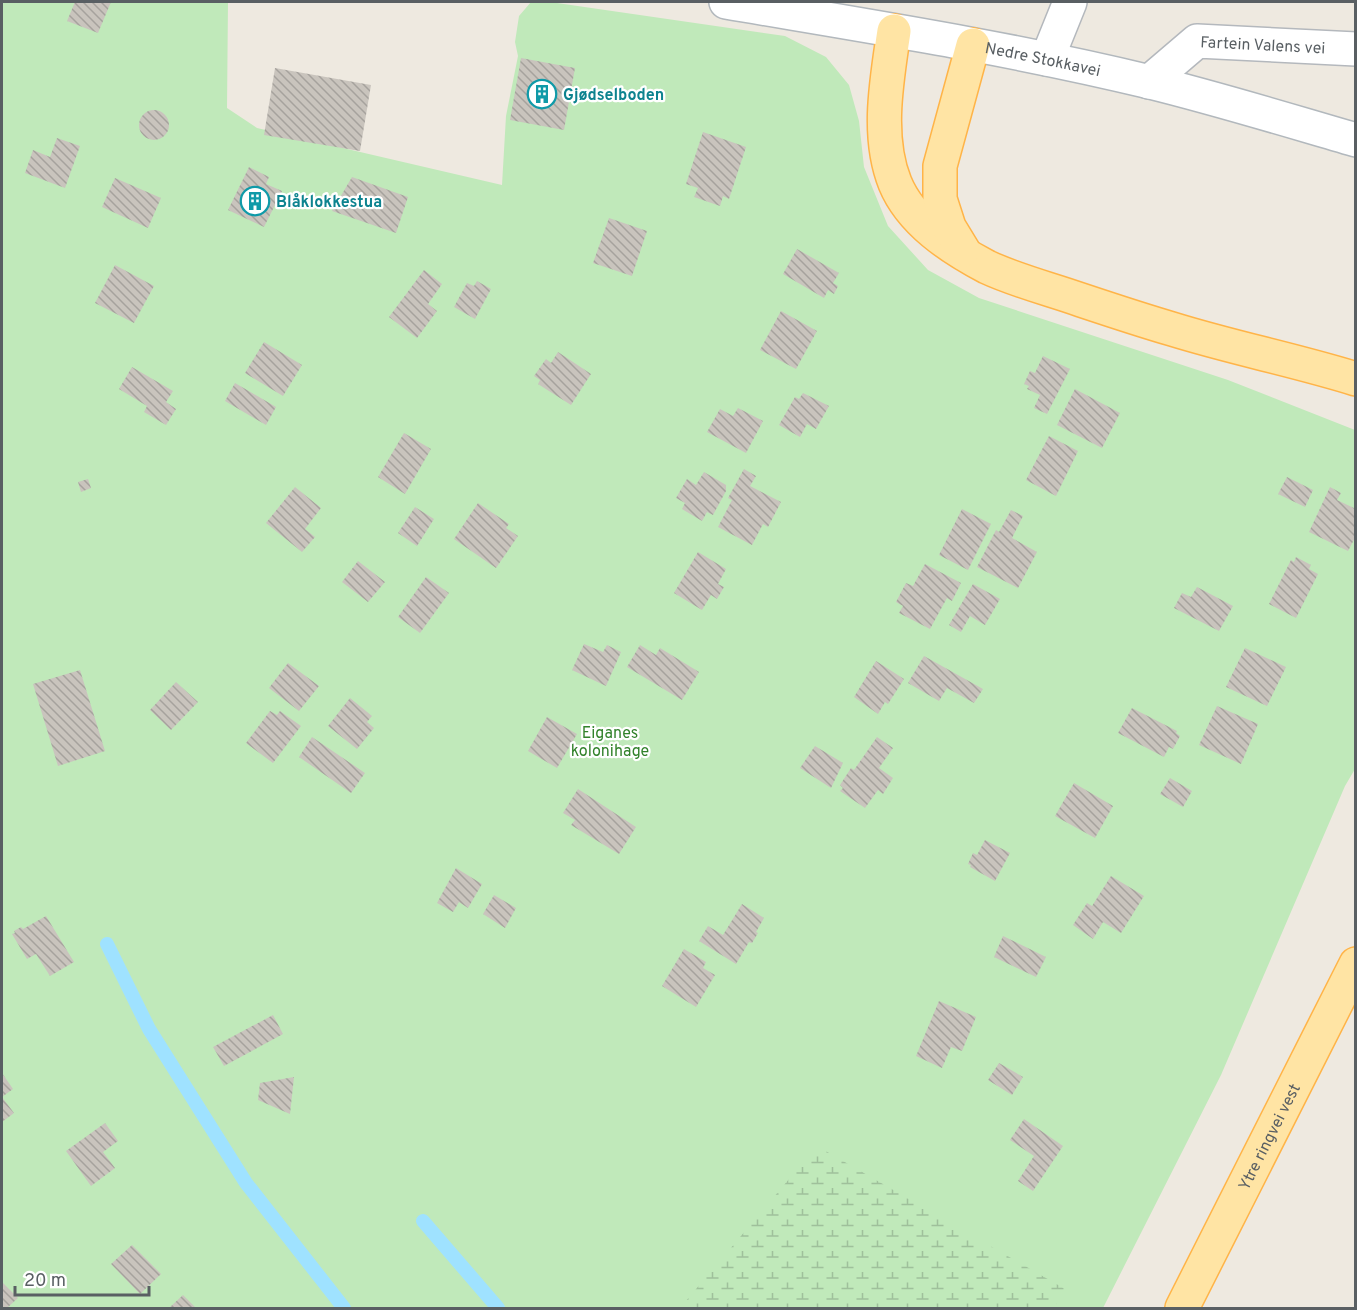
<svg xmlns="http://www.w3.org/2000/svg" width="1357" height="1310" font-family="Overpass,sans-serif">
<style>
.green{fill:#c0e9ba}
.wetland{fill:url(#wetland-marsh)}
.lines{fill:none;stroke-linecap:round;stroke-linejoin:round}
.stream{stroke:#9fe2ff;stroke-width:14}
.building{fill:url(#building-back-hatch)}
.street-casing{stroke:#b4b8bd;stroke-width:36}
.secondary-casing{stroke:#b2b8bd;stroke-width:36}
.primary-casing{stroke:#ffb448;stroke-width:36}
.street{stroke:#fff;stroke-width:33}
.secondary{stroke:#fff;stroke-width:33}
.primary{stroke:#ffe4a4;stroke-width:33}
.labels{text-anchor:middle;stroke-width:4.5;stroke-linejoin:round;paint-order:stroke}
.street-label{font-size:16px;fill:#595f63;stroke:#fff}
.culture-label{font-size:16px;font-weight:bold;fill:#0d838f;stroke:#fff;text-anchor:start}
.park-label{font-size:16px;fill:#32822b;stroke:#fff}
</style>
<defs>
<pattern id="wetland-marsh" width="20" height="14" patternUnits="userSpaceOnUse" patternTransform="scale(1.5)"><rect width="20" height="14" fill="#c0e9ba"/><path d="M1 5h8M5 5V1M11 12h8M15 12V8" fill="none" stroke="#9fc09b"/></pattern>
<pattern id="building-back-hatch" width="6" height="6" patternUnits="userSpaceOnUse" patternTransform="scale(1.5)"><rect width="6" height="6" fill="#c9c4bd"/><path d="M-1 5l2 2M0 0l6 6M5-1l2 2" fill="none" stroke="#a6a29d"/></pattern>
</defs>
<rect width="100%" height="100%" fill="#eee9e0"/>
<path class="green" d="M2,2H228L227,108L257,128L502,185L506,116L518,56L515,42L519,16L531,2H550L785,36L826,57L849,85L859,121L864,167L888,226L928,270L979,298L1228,380L1355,430V769L1345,786L1221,1075L1103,1308H2Z"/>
<path class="wetland" d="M817,1146L1065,1289L1054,1308H680Z"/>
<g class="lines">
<path class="stream" d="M107,944L149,1029L246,1183L344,1308
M423,1221L498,1308"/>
</g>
<path class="building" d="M75,2H111L98,33L67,21Z
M521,58L575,68L564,130L510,120Z
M275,68L371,85L360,151L264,135Z
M139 125a15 15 0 1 1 30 0a15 15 0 1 1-30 0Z
M703,132L746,147L729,199L723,196L720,206L694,197L698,188L686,184Z
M57,138L80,146L65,188L25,173L33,150L50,157Z
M249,167L269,177L266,184L282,191L264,227L228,210Z
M352,177L408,197L396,233L332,211Z
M115,178L161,198L148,228L102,207Z
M609,218L647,231L632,276L593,263Z
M797,249L839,273L833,283L838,286L834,294L828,290L824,298L783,274Z
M115,265L154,286L134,323L95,303Z
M424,270L442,284L428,304L437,311L417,338L389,317Z
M477,281L491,289L475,319L454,307L467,283L474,286Z
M781,311L817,331L796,369L760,350Z
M264,342L302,365L283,396L245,373Z
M558,352L591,374L571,405L538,384L540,380L534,376L546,359L551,363Z
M1043,356L1070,369L1047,414L1034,408L1040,395L1027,389L1029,386L1024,384L1030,371L1035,373Z
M132,367L173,391L166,402L176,409L166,425L144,412L147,406L119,389Z
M235,383L276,407L266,425L225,401Z
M1075,389L1120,413L1102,448L1057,425Z
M803,393L829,406L816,429L807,424L800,437L779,425L795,397L799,399Z
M738,408L763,421L746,453L707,432L720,409L733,416Z
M404,433L431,449L405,494L378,477Z
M1049,436L1078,451L1056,496L1026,480Z
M744,469L756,476L750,486L781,502L768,527L763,524L752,545L718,527L732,500L728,498Z
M704,472L726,485V491L713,515L707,512L702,521L682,509L685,503L676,498L687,479L696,485Z
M1287,477L1313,490L1305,507L1278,494Z
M88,479L91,488L81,492L78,482Z
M295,487L321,508L305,529L315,537L302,552L266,523Z
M1330,487L1341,493L1337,500L1356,509V536L1348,551L1309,532Z
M478,503L509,524L506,528L518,536L496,568L454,539Z
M415,507L434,519L417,546L398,533Z
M962,509L991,524L968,570L939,555Z
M1011,510L1023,516L1012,538L1037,552L1018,588L977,567L996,530L999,532Z
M698,552L726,569L718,584L724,587L717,599L711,595L702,610L674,593Z
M1296,557L1311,565L1309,569L1318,574L1296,618L1269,604L1291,560L1294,562Z
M358,561L385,582L368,602L342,582Z
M925,564L961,583L952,601L947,598L930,629L899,613L903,606L896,602L906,583L913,586Z
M426,577L449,593L420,633L398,617Z
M973,584L1000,599L985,625L970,616L961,632L949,625Z
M1197,587L1233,606L1219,631L1174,608L1182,593L1191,597Z
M584,644L603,652L607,645L621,652L606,686L572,670Z
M640,645L656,655L660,648L699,672L682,700L627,667Z
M1245,648L1286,667L1267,706L1226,687Z
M924,656L983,689L974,703L947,688L939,701L908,683Z
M876,661L904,679L888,704L885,702L878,714L854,697Z
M288,663L319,686L299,711L269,688Z
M80,670L105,751L58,766L33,684Z
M176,682L198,702L171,730L150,710Z
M350,698L372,716L367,722L374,728L357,749L328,726Z
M1217,706L1258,724L1241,764L1199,745Z
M1132,708L1177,731L1176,733L1180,736L1173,749L1169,747L1164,757L1118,733Z
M270,711L277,715L280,711L301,726L273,763L246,743Z
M547,717L577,734L557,768L528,751Z
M312,737L365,773L351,793L299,757Z
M877,737L893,748L879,768L893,778L883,794L878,790L865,808L840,791L843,788L840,785L851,768L854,770Z
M815,746L843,763L831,788L800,768Z
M1170,778L1192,791L1183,807L1160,794Z
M1074,783L1113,806L1095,838L1055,816Z
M578,789L636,827L619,854L571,825L575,820L563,813Z
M985,840L1010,853L995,881L970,867L971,865L968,864L973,853L977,855Z
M456,868L482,884L468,908L459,902L453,912L437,903Z
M1111,876L1144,896L1121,933L1103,922L1093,939L1073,925L1087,903L1092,906Z
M494,895L516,908L505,928L483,914Z
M742,904L764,918L756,932L758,933L752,943L749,942L736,964L699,941L708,926L723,935Z
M46,916L74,962L50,976L36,954L27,959L12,934L15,933L14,931L21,927L23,929Z
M1003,936L1046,957L1036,977L994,957Z
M684,949L706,962L703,968L715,975L696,1007L662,986Z
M939,1001L976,1017L962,1051L951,1047L942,1068L916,1056Z
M273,1015L283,1034L224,1066L213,1047Z
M999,1063L1023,1077L1012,1095L988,1080Z
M2,1073L13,1089L2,1097L14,1113L2,1122Z
M294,1077L290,1114L258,1100L260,1083Z
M1024,1119L1063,1146L1033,1191L1018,1181L1034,1156L1010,1140Z
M105,1123L118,1141L103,1152L115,1168L91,1186L66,1151Z
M132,1245L161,1274L140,1294L111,1264Z
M2,1282L18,1298L7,1308H2Z
M183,1295L196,1308H169Z"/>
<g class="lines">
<g class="street-casing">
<g id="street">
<path d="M1047,59L1070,2"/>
<path id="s1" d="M1149,82L1197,41L1356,49"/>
</g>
</g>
<g class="secondary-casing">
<g id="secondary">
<path id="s2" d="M726,2C867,26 1010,48 1150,82C1219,99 1287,120 1356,140"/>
</g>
</g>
<g class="primary-casing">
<g id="primary">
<path d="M894,31C887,79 876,136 895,183C911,222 951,248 987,267C1017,281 1050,289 1081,300C1111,310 1141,320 1172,329C1233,348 1295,360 1356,379"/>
<path d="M963,250L949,227L940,199V166L973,45"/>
<path id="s3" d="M1182,1308L1356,964"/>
</g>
</g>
<use href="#street" class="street"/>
<use href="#secondary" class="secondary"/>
<use href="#primary" class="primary"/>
</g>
<defs>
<g id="building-ring" transform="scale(1.5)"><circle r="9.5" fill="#fff" stroke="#0f9aa8" stroke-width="1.5"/><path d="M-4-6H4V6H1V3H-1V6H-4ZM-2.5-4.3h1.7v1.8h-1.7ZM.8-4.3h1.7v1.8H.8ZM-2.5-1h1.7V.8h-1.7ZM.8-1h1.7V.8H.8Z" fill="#0f9aa8"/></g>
</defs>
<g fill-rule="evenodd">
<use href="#building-ring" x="542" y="94"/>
<use href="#building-ring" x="255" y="201"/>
</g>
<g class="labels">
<g class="street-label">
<text dy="6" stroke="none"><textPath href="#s1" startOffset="129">Fartein Valens vei</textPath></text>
<text dy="6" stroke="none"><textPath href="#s2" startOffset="322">Nedre Stokkavei</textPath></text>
<text dy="6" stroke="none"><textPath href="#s3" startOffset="192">Ytre ringvei vest</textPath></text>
</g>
<g class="culture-label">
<text x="563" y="100">Gjødselboden</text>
<text x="276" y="207">Blåklokkestua</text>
</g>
<g class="park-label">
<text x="610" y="738">Eiganes<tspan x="610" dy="18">kolonihage</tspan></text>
</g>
</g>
<rect width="1357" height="1310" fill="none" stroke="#595f63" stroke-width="6"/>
<path d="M15 1286v9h134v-9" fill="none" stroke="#595f63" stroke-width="3"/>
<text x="24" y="1286" font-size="18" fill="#595f63" stroke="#ffffff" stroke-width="4.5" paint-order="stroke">20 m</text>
</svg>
